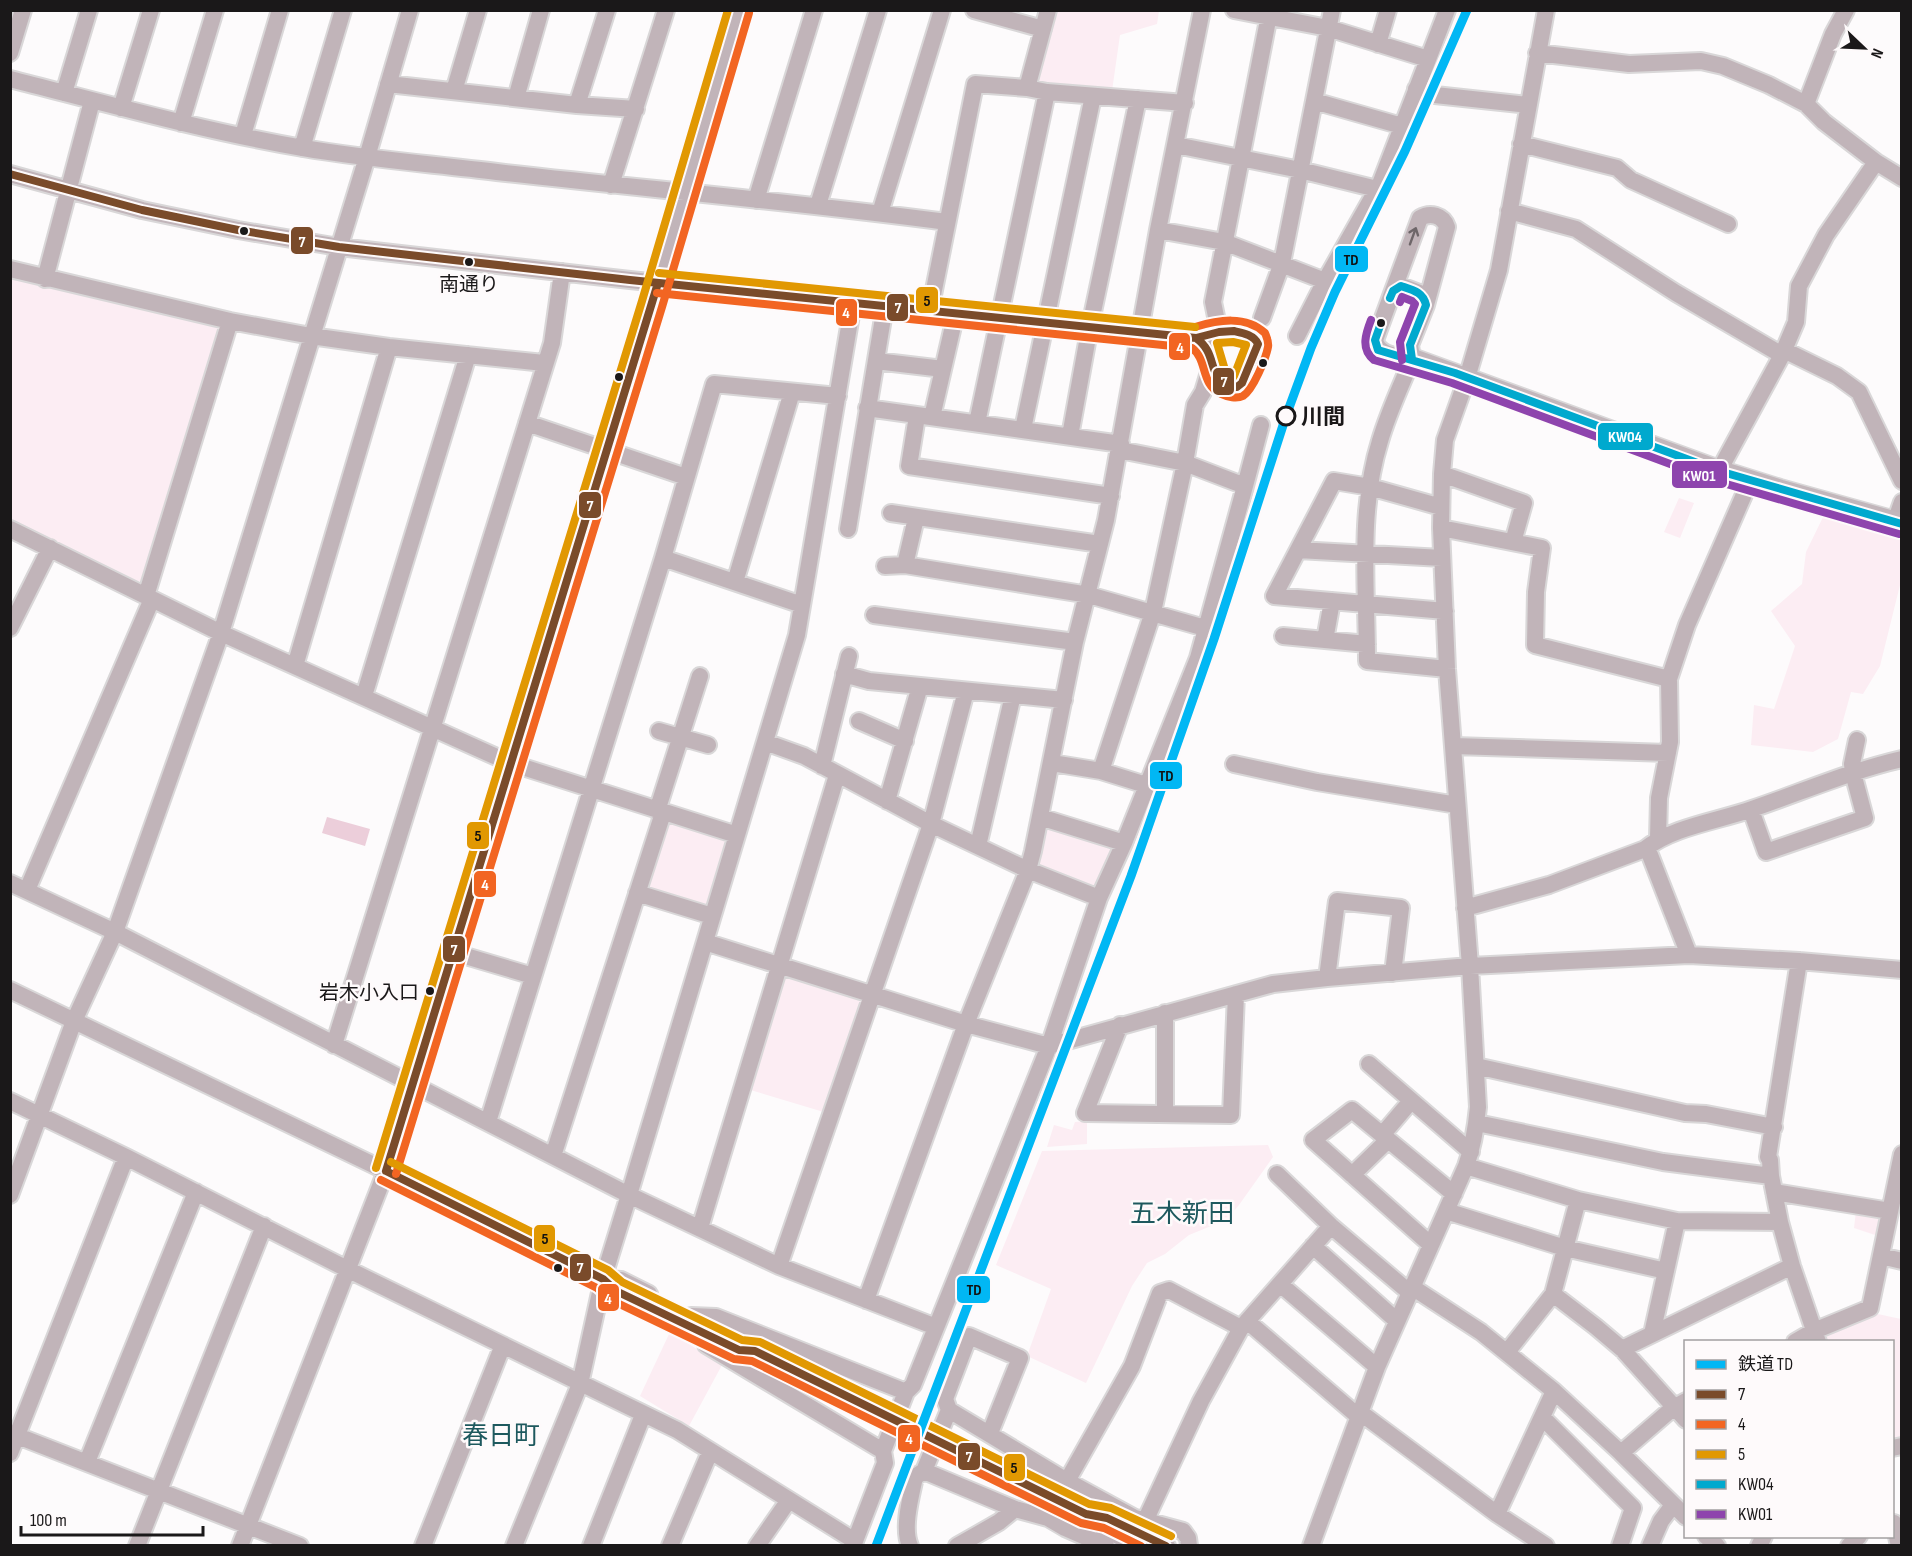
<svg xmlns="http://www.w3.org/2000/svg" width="1912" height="1556" font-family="'Sofia Sans Condensed','Noto Sans JP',sans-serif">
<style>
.green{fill:#fcedf3}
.water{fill:#ecceda}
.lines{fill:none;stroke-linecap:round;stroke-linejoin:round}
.minor-tunnel{stroke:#dbd9da;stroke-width:16;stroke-dasharray:16 8;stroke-linecap:butt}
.minor-casing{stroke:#d9d7d8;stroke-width:20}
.major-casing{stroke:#d9d7d8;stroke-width:24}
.minor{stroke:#c1b4b9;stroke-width:16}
.major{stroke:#c2b6bb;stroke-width:21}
.minor-bridge-casing{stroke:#d9d7d8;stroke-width:20;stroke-linecap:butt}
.minor-bridge{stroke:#c1b4b9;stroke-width:16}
.bus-1-casing{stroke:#fefafb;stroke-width:12}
.bus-2-casing{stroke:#fefafb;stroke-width:12}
.bus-3-casing{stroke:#fefafb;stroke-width:12}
.bus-4-casing{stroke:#fefafb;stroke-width:12}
.bus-5-casing{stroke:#fefafb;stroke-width:12}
.bus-1{stroke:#7a4b2a;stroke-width:8}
.bus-2{stroke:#f26522;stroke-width:8}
.bus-3{stroke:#e19802;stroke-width:8}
.bus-4{stroke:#00a9ce;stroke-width:8}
.bus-5{stroke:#8e44ad;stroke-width:8}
.rail-1-casing{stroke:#fefafb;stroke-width:14}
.rail-1{stroke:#01b7f4;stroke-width:9}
.oneway{stroke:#6e6669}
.bus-dot{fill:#1a1819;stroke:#fefafb;stroke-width:2}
.stop-dot{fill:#fefafb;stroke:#1a1819;stroke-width:3}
.labels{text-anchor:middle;stroke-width:5;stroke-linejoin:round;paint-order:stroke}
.bus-label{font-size:20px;fill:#1a1819;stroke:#fefafb}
.stop-label{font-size:22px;font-weight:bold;fill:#1a1819;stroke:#fefafb;text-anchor:start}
.quarter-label{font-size:26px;fill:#1e595e;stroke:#fefafb}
.line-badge{stroke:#fefafb;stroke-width:2}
.badge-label{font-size:16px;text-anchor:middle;font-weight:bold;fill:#fff}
.pale-badge-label{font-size:16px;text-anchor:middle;font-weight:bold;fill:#111}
</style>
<rect width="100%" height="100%" fill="#fdfbfc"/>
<path class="green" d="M1053,11H1159L1157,24L1120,35L1112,91L1041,86L1036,78Z
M10,275L216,324L221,332L145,579L137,582L11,520Z
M1679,498L1694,503L1680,538L1664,532Z
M1826,511L1901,533V581L1880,666L1863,694L1851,692L1838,739L1813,752L1751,745L1754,705L1774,709L1795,646L1771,611L1802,584L1806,552Z
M1044,821L1118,845L1098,892L1034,868Z
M666,822L729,841L708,910L644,890Z
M785,972L865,998L827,1113L747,1089Z
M1087,1121V1144L1047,1147L1054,1125L1072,1130L1075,1122Z
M1268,1145L1273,1157L1239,1205L1226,1220L1189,1235L1165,1254L1147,1263L1132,1286L1086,1383L1027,1356L1051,1289L996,1265L1042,1151Z
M1856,1211L1882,1216L1878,1236L1854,1228Z
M1873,1313L1901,1319V1440L1893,1443L1892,1342L1825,1341L1822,1335Z
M670,1332L722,1365L689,1426L640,1396Z"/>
<path class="water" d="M327,817L370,829L365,846L322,833Z"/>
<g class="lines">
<path class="minor-tunnel" d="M1048,1518L1067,1481"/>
<g class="minor-casing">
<path id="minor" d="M974,10L1043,29
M1234,10L1328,28L1428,59
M1378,44L1388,10
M10,53L23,10
M1537,53L1629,64L1701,61L1723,66L1769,85L1806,104L1824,122L1876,162L1902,178
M10,79C108,104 204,131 303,148C367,159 432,164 497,172C647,189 797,202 947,222
M388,84L577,105L636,109
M1027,88L1048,10
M1416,89L1435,95L1528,105
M454,91L478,10
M64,93L89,10
M516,98L541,10
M1314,101L1402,126
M1806,104L1833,34L1846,10
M577,105L607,10
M121,108L151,10
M181,123L215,10
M243,135L280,10
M1521,144L1617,168L1631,180L1728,224
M1176,145L1300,170L1377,189
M302,148L343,10
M10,174L142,210L238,230L339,247L630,280L1196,338C1225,352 1200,384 1237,387L1242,383L1258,344L1256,339C1237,326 1216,331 1196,338
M611,185L666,10
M756,200L814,10
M818,205L878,10
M1509,211L1576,229L1676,293L1782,355
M880,213L942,10
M1158,230L1224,242L1325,281
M10,269L230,321L311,336L389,347L544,363
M45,279L92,101
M1393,291L1420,218C1430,212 1443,215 1447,227L1426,305
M930,310L975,84L1027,88L1047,92L1185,103
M1262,318L1282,263L1332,10
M1219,331L1213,302L1270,10
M1297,336L1325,281L1380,184L1447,10
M1784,350L1837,376L1859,392L1902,481
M1412,359C1398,356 1378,356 1375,340L1393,291L1401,286L1422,294L1426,305L1410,345L1412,359C1401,386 1388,413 1380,441C1358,511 1367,588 1367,661L1447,669
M876,361L943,369
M867,408L1121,444
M917,416L909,466L1111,496
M932,417L956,313
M527,423L686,477
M977,423L1047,92
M1023,429L1093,96
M1070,436L1090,326L1138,99
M1719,471L1782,355L1796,322L1799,286L1826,235L1876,162
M1442,474L1524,503L1513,542
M1245,486L1261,425
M1441,507L1370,487L1334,481L1274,596L1445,611
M891,513L1100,544
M1895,522L1902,502
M1441,528L1542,548L1536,592L1535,645L1669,679
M10,529L221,633L510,763L737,835
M848,529L885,306
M1298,550L1442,558
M663,558L802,605
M905,565L916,518
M885,566L905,565L1089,595L1205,628
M735,582L792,392
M146,596L230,321
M874,615L1075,642
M10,628L50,548
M1283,636L1367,644
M1325,640L1332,601
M295,666L389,347
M844,674L869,681L1064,700
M364,696L468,355
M859,721L905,741
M659,731L708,745
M765,742L804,756L931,824L1028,870L1099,898
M1454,746L1668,753
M1052,763L1101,771L1146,785
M1234,764L1317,782L1457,805
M822,766L849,656
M1101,771L1153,612L1185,463L1195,405L1203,392L1209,372L1213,370
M887,801L920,686
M1751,810L1766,852L1865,818L1853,773L1852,764L1857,740
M657,811L700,676
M1040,817L1124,843
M1658,839L1659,798L1670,742L1669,679L1687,625L1750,481
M978,846L1013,695
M1645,849L1650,855L1689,955
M10,883L115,932L629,1195L779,1266L936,1327
M27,890L152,599
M637,893L712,916
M1465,908L1549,885L1645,849C1672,827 1718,821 1752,809C1802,792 1850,771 1902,759
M705,942L966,1024L1049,1046L1273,984L1327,978L1470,966L1689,955L1799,961L1902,970
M452,952L533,976
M1799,961L1768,1157L1770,1160L1771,1176L1780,1222L1792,1266L1818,1342
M1327,978L1337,901L1401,908L1393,973
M10,990L386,1171L603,1279L616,1291L739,1350L755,1351
M1165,1013V1114
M1120,1025L1085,1113L1231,1115L1236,994
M334,1045L552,343L562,272
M1369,1064L1471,1152
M1476,1066L1685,1113L1706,1114L1774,1127
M10,1101L126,1157L347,1269L677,1430L855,1541
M488,1122L663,558L714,384L838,396
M1477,1123L1663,1162L1771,1176
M1382,1135L1411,1101
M553,1156L663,813
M1466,1166L1578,1200L1677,1221L1780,1222
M1277,1174L1331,1226L1409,1292
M1352,1175L1388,1140
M1774,1192L1890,1211
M10,1195L74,1021L115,932L221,633L367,157L410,10
M1446,1211L1565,1248L1666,1271
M700,1228L837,775
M1431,1245L1313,1140L1352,1110L1454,1194
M1313,1246L1397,1321
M1881,1256L1902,1261
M779,1266L931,824L966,691
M603,1279L621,1280L649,1294
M1280,1284L1377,1367
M1412,1287L1481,1332L1554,1391L1621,1453L1686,1517
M1553,1294L1596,1327L1622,1349L1686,1420
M866,1300L966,1024L1028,870L1033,851L1075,642L1106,520L1158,230L1202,10
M691,1316L716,1317L906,1392
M1247,1321L1359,1417
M1652,1334L1677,1221
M1795,1342L1814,1331L1870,1308L1902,1154
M747,1344L755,1351L860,1403
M706,1345L883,1451
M1622,1349L1792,1266
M1507,1352L1553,1294L1578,1200
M949,1410L1067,1481L1135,1518L1183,1531L1188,1538L1189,1546
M1361,1413L1497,1514L1546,1546
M1542,1417L1633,1508L1620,1546
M10,1433L300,1546
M1892,1448L1902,1446
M10,1453L126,1157
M1621,1453L1673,1408L1686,1401
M966,1455L1086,1514L1103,1528L1137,1546
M87,1462L196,1192
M924,1471L1015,1509L1048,1518L1065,1528L1106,1546
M1067,1481L1132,1366L1160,1293L1169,1290L1241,1328
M1497,1514L1554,1391
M1112,1521L1167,1546
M1145,1521L1201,1401L1241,1328L1331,1226
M1894,1523L1899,1546
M1706,1536L1717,1546
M137,1546L264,1226
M240,1546L386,1171L652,304L739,10
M423,1546L503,1345
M514,1546L580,1384L603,1279L629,1195L797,635L853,303
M591,1546L643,1415
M670,1546L710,1452
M757,1546L789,1500
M853,1546L885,1463L883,1451L906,1392L913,1385L1049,1046L1099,898L1124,843L1198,658L1245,486L1185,463L1120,450
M910,1546C902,1528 911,1496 915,1477L924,1471L949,1410L945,1399L969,1336L1020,1358L990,1433
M957,1546L999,1522L1015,1509
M1311,1546L1377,1367L1466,1166C1473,1147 1476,1128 1478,1107L1470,966L1447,669L1441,528L1442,474L1445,440L1467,378L1499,270L1546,10
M1650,1546L1661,1521L1673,1505
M1759,1546L1764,1536
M1849,1546L1859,1536"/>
</g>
<g class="major-casing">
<path id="major" d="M1412,359L1719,471L1780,490L1902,524"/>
</g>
<use href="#minor" class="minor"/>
<use href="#major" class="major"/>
<g class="minor-bridge-casing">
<path id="minor-bridge" d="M860,1403L966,1455"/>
</g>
<use href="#minor-bridge" class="minor-bridge"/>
<g class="bus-1-casing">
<path id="bus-1" d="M10,174L142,210L238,230L339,247L630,280L1196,338
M1234,331C1243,333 1254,335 1258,344L1242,383L1237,387C1203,380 1221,356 1196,338L1219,332Z
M386,1171L658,283
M386,1171L603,1279L616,1291L739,1350L755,1351L1086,1514L1107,1518L1166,1546"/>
</g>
<g class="bus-2-casing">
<path id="bus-2" d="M657,293L1192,348C1208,360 1200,384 1221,394C1227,397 1237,399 1243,396C1253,390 1266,358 1268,347C1269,342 1267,338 1265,333C1246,315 1218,320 1195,327
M396,1174L662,307L749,13
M381,1180L597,1288L611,1300L734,1359L752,1361L1081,1523L1104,1528L1141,1546"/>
</g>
<g class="bus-3-casing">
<path id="bus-3" d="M659,273L1195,327
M1233,342L1246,345L1234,376L1225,370L1217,343Z
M391,1162L608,1270L622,1282L742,1340L760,1342L1089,1504L1111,1508L1171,1536
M376,1168L642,301L728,10"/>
</g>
<g class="bus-4-casing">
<path id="bus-4" d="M1390,298L1393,291L1401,286C1413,290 1423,292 1426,305L1410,345L1412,359
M1381,323L1375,340L1378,350L1455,373L1719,471L1902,524"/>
</g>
<g class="bus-5-casing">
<path id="bus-5" d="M1400,302L1402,297L1412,301L1415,304L1400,342L1402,360
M1371,320C1366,333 1360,349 1374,360L1452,383L1716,481L1899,534"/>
</g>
<use href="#bus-1" class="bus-1"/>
<use href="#bus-2" class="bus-2"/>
<use href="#bus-3" class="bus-3"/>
<use href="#bus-4" class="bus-4"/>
<use href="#bus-5" class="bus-5"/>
<g class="rail-1-casing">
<path id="rail-1" d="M876,1546L1131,876L1214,639L1286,416L1311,348L1335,292L1405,151L1467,10"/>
</g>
<use href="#rail-1" class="rail-1"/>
</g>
<defs><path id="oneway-shaft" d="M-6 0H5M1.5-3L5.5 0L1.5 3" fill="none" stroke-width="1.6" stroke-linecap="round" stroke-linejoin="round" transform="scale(1.5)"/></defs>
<use class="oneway" href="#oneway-shaft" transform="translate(1413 236) rotate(-70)"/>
<g class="bus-dot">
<circle cx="244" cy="231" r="5"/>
<circle cx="469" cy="262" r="5"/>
<circle cx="1381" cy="323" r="5"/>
<circle cx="1263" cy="363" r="5"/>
<circle cx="619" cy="377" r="5"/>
<circle cx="430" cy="991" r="5"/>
<circle cx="558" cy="1268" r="5"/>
</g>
<circle class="stop-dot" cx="1286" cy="416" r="9"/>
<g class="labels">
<g class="bus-label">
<text x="469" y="291">南通り</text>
<text x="419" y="999" text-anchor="end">岩木小入口</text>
</g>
<g class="stop-label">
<text x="1301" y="424">川間</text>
</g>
<g class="quarter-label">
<text x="1182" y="1222">五木新田</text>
<text x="501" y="1444">春日町</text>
</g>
</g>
<g class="line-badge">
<rect x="290" y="226" width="24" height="29" rx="6" fill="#7a4b2a"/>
<rect x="1334" y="245" width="35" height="28" rx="6" fill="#01b7f4"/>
<rect x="915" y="286" width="24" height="28" rx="6" fill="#e19802"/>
<rect x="886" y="293" width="23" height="29" rx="6" fill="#7a4b2a"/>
<rect x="835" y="298" width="23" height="29" rx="6" fill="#f26522"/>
<rect x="1168" y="332" width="23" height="29" rx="6" fill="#f26522"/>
<rect x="1212" y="367" width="23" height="29" rx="6" fill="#7a4b2a"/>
<rect x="1597" y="422" width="57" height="29" rx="6" fill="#00a9ce"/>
<rect x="1671" y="460" width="57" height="29" rx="6" fill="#8e44ad"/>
<rect x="578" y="491" width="24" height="28" rx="6" fill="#7a4b2a"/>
<rect x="1149" y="761" width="34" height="29" rx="6" fill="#01b7f4"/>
<rect x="466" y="821" width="24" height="29" rx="6" fill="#e19802"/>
<rect x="473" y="870" width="24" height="28" rx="6" fill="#f26522"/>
<rect x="442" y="935" width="24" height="28" rx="6" fill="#7a4b2a"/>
<rect x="533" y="1224" width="23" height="29" rx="6" fill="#e19802"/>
<rect x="569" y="1253" width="23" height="29" rx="6" fill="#7a4b2a"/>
<rect x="956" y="1275" width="35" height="29" rx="6" fill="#01b7f4"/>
<rect x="597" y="1283" width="23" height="29" rx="6" fill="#f26522"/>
<rect x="897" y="1424" width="24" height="29" rx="6" fill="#f26522"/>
<rect x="957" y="1442" width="24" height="29" rx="6" fill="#7a4b2a"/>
<rect x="1003" y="1453" width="23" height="29" rx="6" fill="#e19802"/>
</g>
<g class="badge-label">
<text x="302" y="247">7</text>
<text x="898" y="313">7</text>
<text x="846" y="318">4</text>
<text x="1180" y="353">4</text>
<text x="1224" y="387">7</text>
<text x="1625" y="442">KW04</text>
<text x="1699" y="481">KW01</text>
<text x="590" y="511">7</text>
<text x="485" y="890">4</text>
<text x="454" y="955">7</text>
<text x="580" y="1273">7</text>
<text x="608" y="1304">4</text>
<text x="909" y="1444">4</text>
<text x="969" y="1462">7</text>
</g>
<g class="pale-badge-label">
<text x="1351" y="265">TD</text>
<text x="927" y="306">5</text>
<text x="1166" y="781">TD</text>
<text x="478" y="841">5</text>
<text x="545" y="1244">5</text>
<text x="974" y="1295">TD</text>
<text x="1014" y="1473">5</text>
</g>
<rect width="1912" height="1556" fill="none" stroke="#1a1819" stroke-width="24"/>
<rect x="1684" y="1340" width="210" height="198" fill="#fefafb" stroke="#a3a0a1" stroke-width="1.5"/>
<rect x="1696" y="1360" width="30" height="9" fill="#01b7f4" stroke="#a3a0a1" stroke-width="1.5"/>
<text x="1738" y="1370" font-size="18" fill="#1a1819">鉄道 TD</text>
<rect x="1696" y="1390" width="30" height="9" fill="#7a4b2a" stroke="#a3a0a1" stroke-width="1.5"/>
<text x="1738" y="1400" font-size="18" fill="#1a1819">7</text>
<rect x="1696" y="1420" width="30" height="9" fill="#f26522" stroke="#a3a0a1" stroke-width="1.5"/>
<text x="1738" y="1430" font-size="18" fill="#1a1819">4</text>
<rect x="1696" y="1450" width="30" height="9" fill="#e19802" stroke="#a3a0a1" stroke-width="1.5"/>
<text x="1738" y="1460" font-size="18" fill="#1a1819">5</text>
<rect x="1696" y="1480" width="30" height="9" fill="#00a9ce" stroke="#a3a0a1" stroke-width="1.5"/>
<text x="1738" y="1490" font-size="18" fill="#1a1819">KW04</text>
<rect x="1696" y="1510" width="30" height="9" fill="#8e44ad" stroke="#a3a0a1" stroke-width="1.5"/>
<text x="1738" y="1520" font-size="18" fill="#1a1819">KW01</text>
<g transform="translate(1864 48) rotate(113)" stroke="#fefafb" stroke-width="4.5" paint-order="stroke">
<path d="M0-4.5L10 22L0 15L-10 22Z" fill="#1a1819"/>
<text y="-9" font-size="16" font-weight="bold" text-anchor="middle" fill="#1a1819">N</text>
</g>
<path d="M21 1526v9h182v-9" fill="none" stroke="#1a1819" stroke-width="3"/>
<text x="30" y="1526" font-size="18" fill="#1a1819" stroke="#fefafb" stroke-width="4.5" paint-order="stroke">100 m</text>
</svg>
